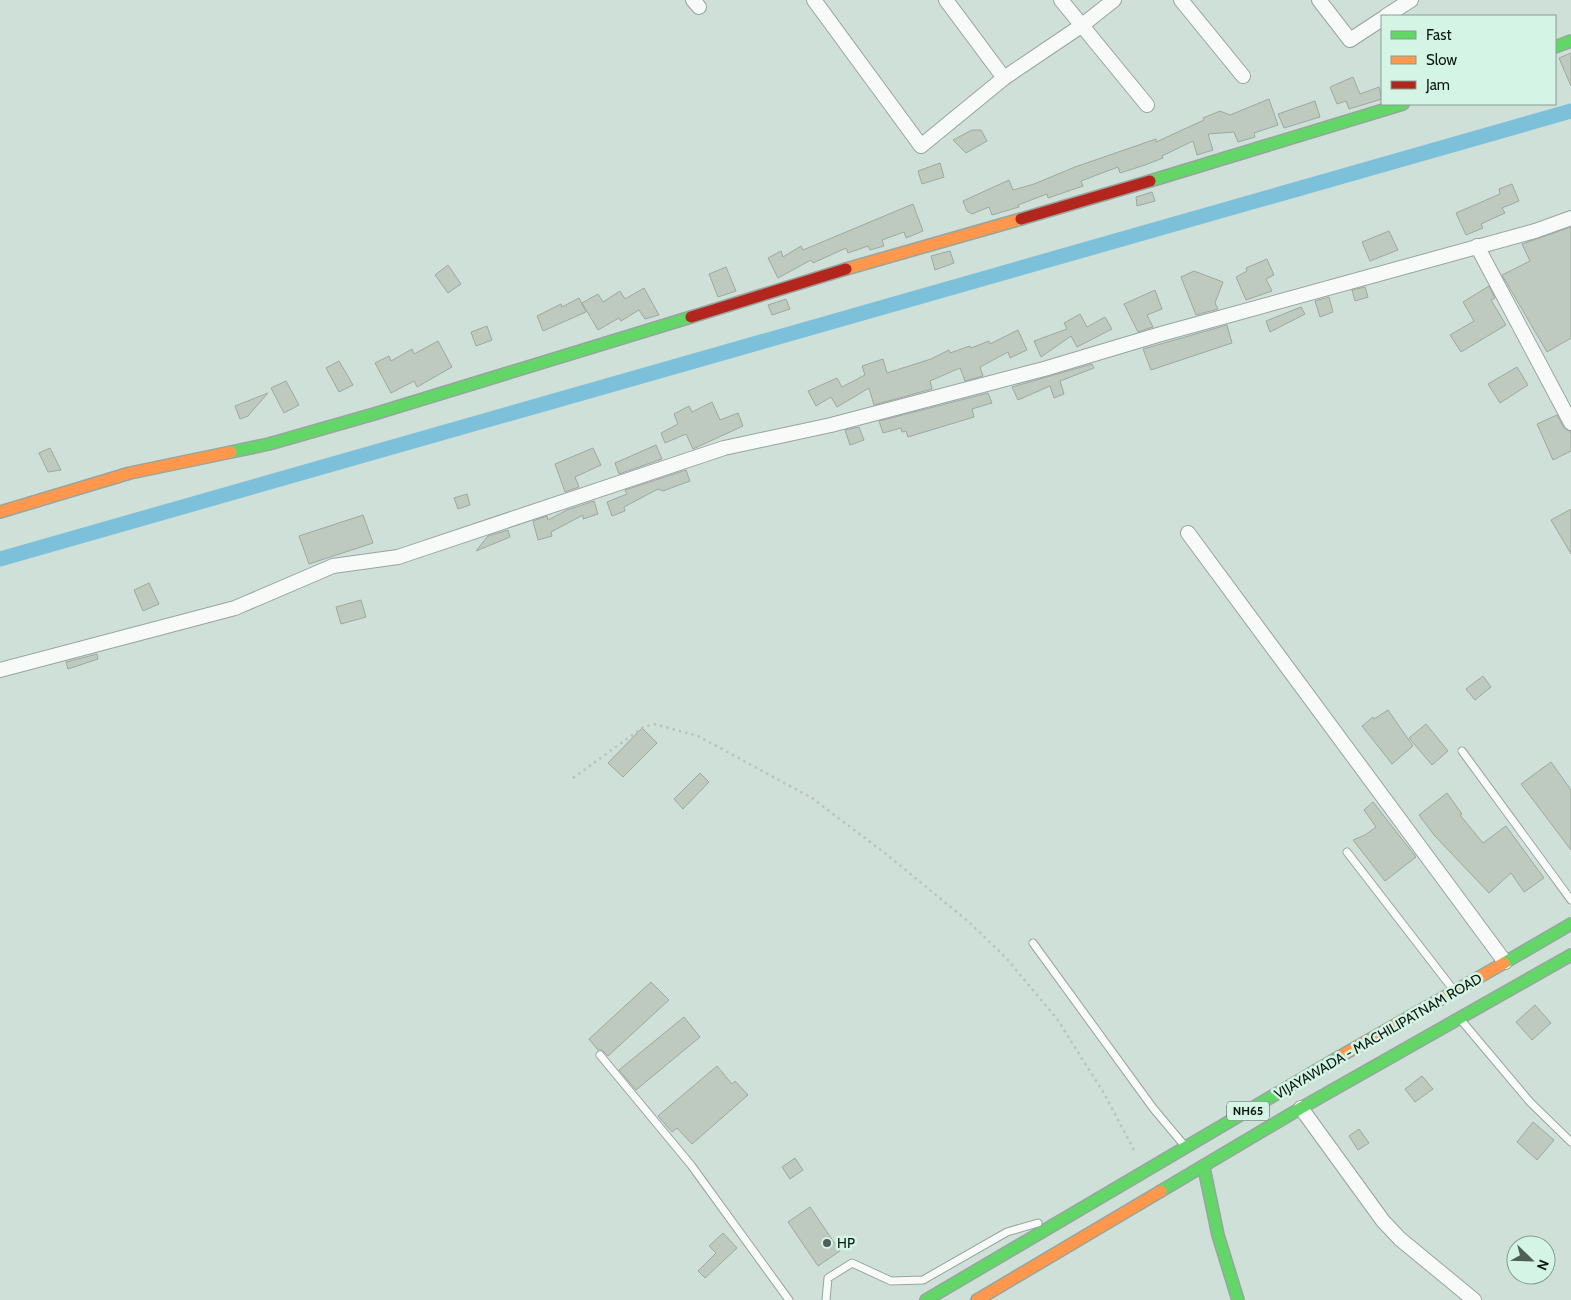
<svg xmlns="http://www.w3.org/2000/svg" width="1571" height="1300" font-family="Cabin,sans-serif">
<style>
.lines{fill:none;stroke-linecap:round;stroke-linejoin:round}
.canal{stroke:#7cc0d9;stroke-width:15}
.building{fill:#bec9c0;stroke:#9ea8a0}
.lane-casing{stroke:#97a59f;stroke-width:9}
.street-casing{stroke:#97a59f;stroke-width:16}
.fast-casing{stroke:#97a59f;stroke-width:14}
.slow-casing{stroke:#97a59f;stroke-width:14}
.jam-casing{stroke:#97a59f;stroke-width:14}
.path{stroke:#bdc2c0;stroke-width:2.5;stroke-dasharray:2.5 4;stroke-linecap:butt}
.lane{stroke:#f8faf9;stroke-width:7}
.street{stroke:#f8faf9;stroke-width:14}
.fast{stroke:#63d668;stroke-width:11}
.slow{stroke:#ff974d;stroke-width:11}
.jam{stroke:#b3261e;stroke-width:11}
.poi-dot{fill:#505e58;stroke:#d4f5e6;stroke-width:2}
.labels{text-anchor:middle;stroke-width:5;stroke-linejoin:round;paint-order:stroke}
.shield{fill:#d4f5e6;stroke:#485a52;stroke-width:1}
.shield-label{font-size:12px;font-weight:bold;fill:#0c1813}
.street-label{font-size:14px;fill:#0c1813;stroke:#d4f5e6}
.poi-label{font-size:14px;fill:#0c1813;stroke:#d4f5e6;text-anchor:start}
</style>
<rect width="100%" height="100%" fill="#cfe0d8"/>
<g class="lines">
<path class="canal" d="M0,559L1571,111"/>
</g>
<path class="building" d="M1571,53V86L1559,58Z
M1353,77L1360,94L1379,87L1382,99L1349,109L1346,101L1337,104L1330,87Z
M1269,99L1278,125L1254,133L1255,137L1238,142L1234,132L1208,134L1213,150L1197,155L1193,141L1162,156L1163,158L1145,165L1120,173L1118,167L1081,181L1083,186L1048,198L1047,194L1018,205L1019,207L992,215L989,207L972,214L967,211L963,201L1009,180L1013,190L1034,184L1075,167L1156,139V142L1204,120L1203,118L1220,111L1230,115Z
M1315,101L1320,117L1284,128L1278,114Z
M972,130H981L987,141L966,153L953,140Z
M940,163L944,177L922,184L918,171Z
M1512,184L1519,201L1502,208L1505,213L1481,224L1483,228L1466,235L1456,213L1500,194L1499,189Z
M1152,192L1155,201L1137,206L1136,197Z
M913,204L923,231L906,238L904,232L882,240L884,246L870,250L868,246L848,253L846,248L813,263L811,260L778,278L768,258L781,251L783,257L801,246L803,250Z
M1571,227V338L1547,352L1502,275L1530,261L1522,244Z
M1389,231L1398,250L1370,261L1362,242Z
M950,251L954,263L935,270L931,256Z
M1267,259L1274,275L1266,279L1272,291L1246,300L1236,277L1247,271L1246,268Z
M448,265L461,284L448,293L435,275Z
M726,267L736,291L718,297L709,274Z
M1194,271L1223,282L1215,303L1218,309L1196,315L1181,277Z
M1489,286L1495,298L1491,300L1506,325L1461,352L1450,335L1474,321L1463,302Z
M1365,287L1368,297L1355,301L1352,290Z
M644,288L659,315L645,319L639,310L621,321L619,318L598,330L582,303L598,294L603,302L620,291L625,299Z
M1155,290L1162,309L1147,315L1153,327L1138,332L1124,304Z
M1329,297L1333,312L1320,317L1315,301Z
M579,298L586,312L543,331L537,316L561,304L562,307Z
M786,299L790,309L772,315L768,305Z
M1301,307L1305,314L1270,332L1266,321Z
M1080,314L1087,327L1105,317L1112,329L1077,347L1071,336L1041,357L1034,341L1067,329L1064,323Z
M1227,325L1232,343L1151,370L1143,349Z
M487,326L492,340L476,346L471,332Z
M1018,330L1027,350L1010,358L1008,352L980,367L983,376L965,381L960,368L930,381L932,389L874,405L869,388L837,407L831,397L816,406L808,391L837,378L842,387L865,375L862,366L883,359L887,373L931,359L949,350L950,353L970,346L971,348L989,341L990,344Z
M438,341L452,367L417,387L414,381L391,393L375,363L389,356L391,361L412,349L414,354Z
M339,361L353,385L339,392L326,368Z
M1092,364L1094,368L1060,381L1064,394L1054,398L1050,386L1018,400L1012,387Z
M1517,367L1528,385L1500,403L1488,384Z
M286,381L299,405L284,413L271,388Z
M268,393L248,416L240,419L235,406Z
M988,393L992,403L972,409L974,417L908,437L906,431L902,432L901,428L883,433L879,421Z
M712,402L720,420L738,413L743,426L693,449L686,434L665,443L661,433L678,424L674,414L689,406L692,412Z
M1557,415L1564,428L1571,432V451L1553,460L1537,424Z
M859,427L864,440L850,445L845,430Z
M656,445L662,459L619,474L615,463Z
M50,448L61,470L48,472L39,453Z
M593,448L601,465L575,477L579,487L565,492L555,464Z
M686,470L690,481L663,491L658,489L624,507L625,511L612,516L607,502L627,494L625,490Z
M467,494L470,505L458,509L454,498Z
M594,501L598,514L583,519V515L551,532L552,536L538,540L533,521L547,516L548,520L567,510Z
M1571,509V554L1551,520Z
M363,515L373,543L309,564L299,536Z
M508,530L510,537L476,551L488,536Z
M149,583L159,604L143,611L134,590Z
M361,600L366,617L341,624L336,607Z
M97,654L98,659L68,669L66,662Z
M1483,676L1491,687L1475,700L1466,689Z
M1388,710L1413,746L1392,764L1362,726L1373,717L1374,719Z
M1426,724L1448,751L1432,765L1409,738Z
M642,728L657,743L623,777L608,763Z
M1551,762L1571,790V850L1521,784Z
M700,773L709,782L683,809L674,799Z
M1447,793L1462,814L1460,815L1483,843L1506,826L1544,878L1524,892L1511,873L1489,893L1434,835L1419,815Z
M1373,802L1416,857L1385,881L1353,840L1365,835L1376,827L1364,810Z
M651,982L669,1000L608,1056L602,1050H598L589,1039Z
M1535,1005L1551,1023L1532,1040L1516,1022Z
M684,1017L700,1037L636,1090L619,1070Z
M717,1066L732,1084L735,1081L748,1095L692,1144L677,1128L672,1132L658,1116Z
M1422,1076L1433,1089L1415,1102L1405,1089Z
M1533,1122L1554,1140L1537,1160L1517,1142Z
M1359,1129L1369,1143L1358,1150L1349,1136Z
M795,1158L803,1170L790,1179L782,1167Z
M810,1207L840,1251L818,1266L788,1222Z
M723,1233L737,1248L705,1278L698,1271L716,1253L709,1246Z"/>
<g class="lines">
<g class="lane-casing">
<path id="lane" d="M1462,751L1571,900
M1347,852L1452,988
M1033,943L1153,1108L1184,1145
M1461,1020L1530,1102L1571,1142
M600,1055L691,1165L789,1300
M826,1300L828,1278L852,1263L891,1281L923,1280L1007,1232L1038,1223"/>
</g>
<g class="street-casing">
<path id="street" d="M693,0L699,7
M814,0L921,146L1004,78
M946,0L1004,78L1081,26L1114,0
M1061,0L1147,105
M1181,0L1243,76
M1319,0L1350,40L1382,19
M1386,16L1411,0
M1477,246L1571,423
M1188,533L1505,962
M0,670L235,608L333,566L398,557L724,448L831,425L1044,369L1161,334L1535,231L1571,218
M1301,1108L1383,1221L1400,1239L1474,1300"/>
</g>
<g class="fast-casing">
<path id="fast" d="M1555,47L1571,41
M1150,181L1403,104
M231,452L269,444L374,414L691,317
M1504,963L1571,924
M1204,1168L1218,1235L1238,1300
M1161,1191L1301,1108L1571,955
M926,1300L1339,1057"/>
</g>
<g class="slow-casing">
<path id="slow" d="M846,269L1021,219
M0,512L130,473L231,452
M1339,1057L1504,963
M977,1300L1161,1191"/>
</g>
<g class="jam-casing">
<path id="jam" d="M1021,219L1150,181
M691,317L846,269"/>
</g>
<path class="path" d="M573,778L642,728L654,724L698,736L812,798L886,854L969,922L1007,959L1057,1019L1105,1095L1136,1154"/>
<use href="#lane" class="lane"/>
<use href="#street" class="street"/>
<use href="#fast" class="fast"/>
<use href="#slow" class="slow"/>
<use href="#jam" class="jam"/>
</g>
<circle class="poi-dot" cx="827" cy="1243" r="5"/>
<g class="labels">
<rect class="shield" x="1227" y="1101.5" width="42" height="19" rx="4"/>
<g class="shield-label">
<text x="1248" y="1115">NH65</text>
</g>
<g class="street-label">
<text transform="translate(1378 1036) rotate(-30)" y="5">VIJAYAWADA - MACHILIPATNAM ROAD</text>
</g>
<g class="poi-label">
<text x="837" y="1248">HP</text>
</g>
</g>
<rect x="1381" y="15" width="175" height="90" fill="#d4f5e6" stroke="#849d92"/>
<rect x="1391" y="31" width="25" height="8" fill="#63d668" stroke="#849d92"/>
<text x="1426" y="40" font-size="15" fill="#0c1813">Fast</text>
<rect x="1391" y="56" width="25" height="8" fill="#ff974d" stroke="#849d92"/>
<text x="1426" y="65" font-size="15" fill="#0c1813">Slow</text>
<rect x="1391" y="81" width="25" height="8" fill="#b3261e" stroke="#849d92"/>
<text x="1426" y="90" font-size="15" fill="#0c1813">Jam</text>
<g transform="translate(1531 1260) rotate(113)"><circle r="24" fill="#d4f5e6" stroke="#849d92"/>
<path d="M0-4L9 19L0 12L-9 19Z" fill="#505e58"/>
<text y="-8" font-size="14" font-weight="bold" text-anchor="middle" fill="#0c1813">N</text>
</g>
</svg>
